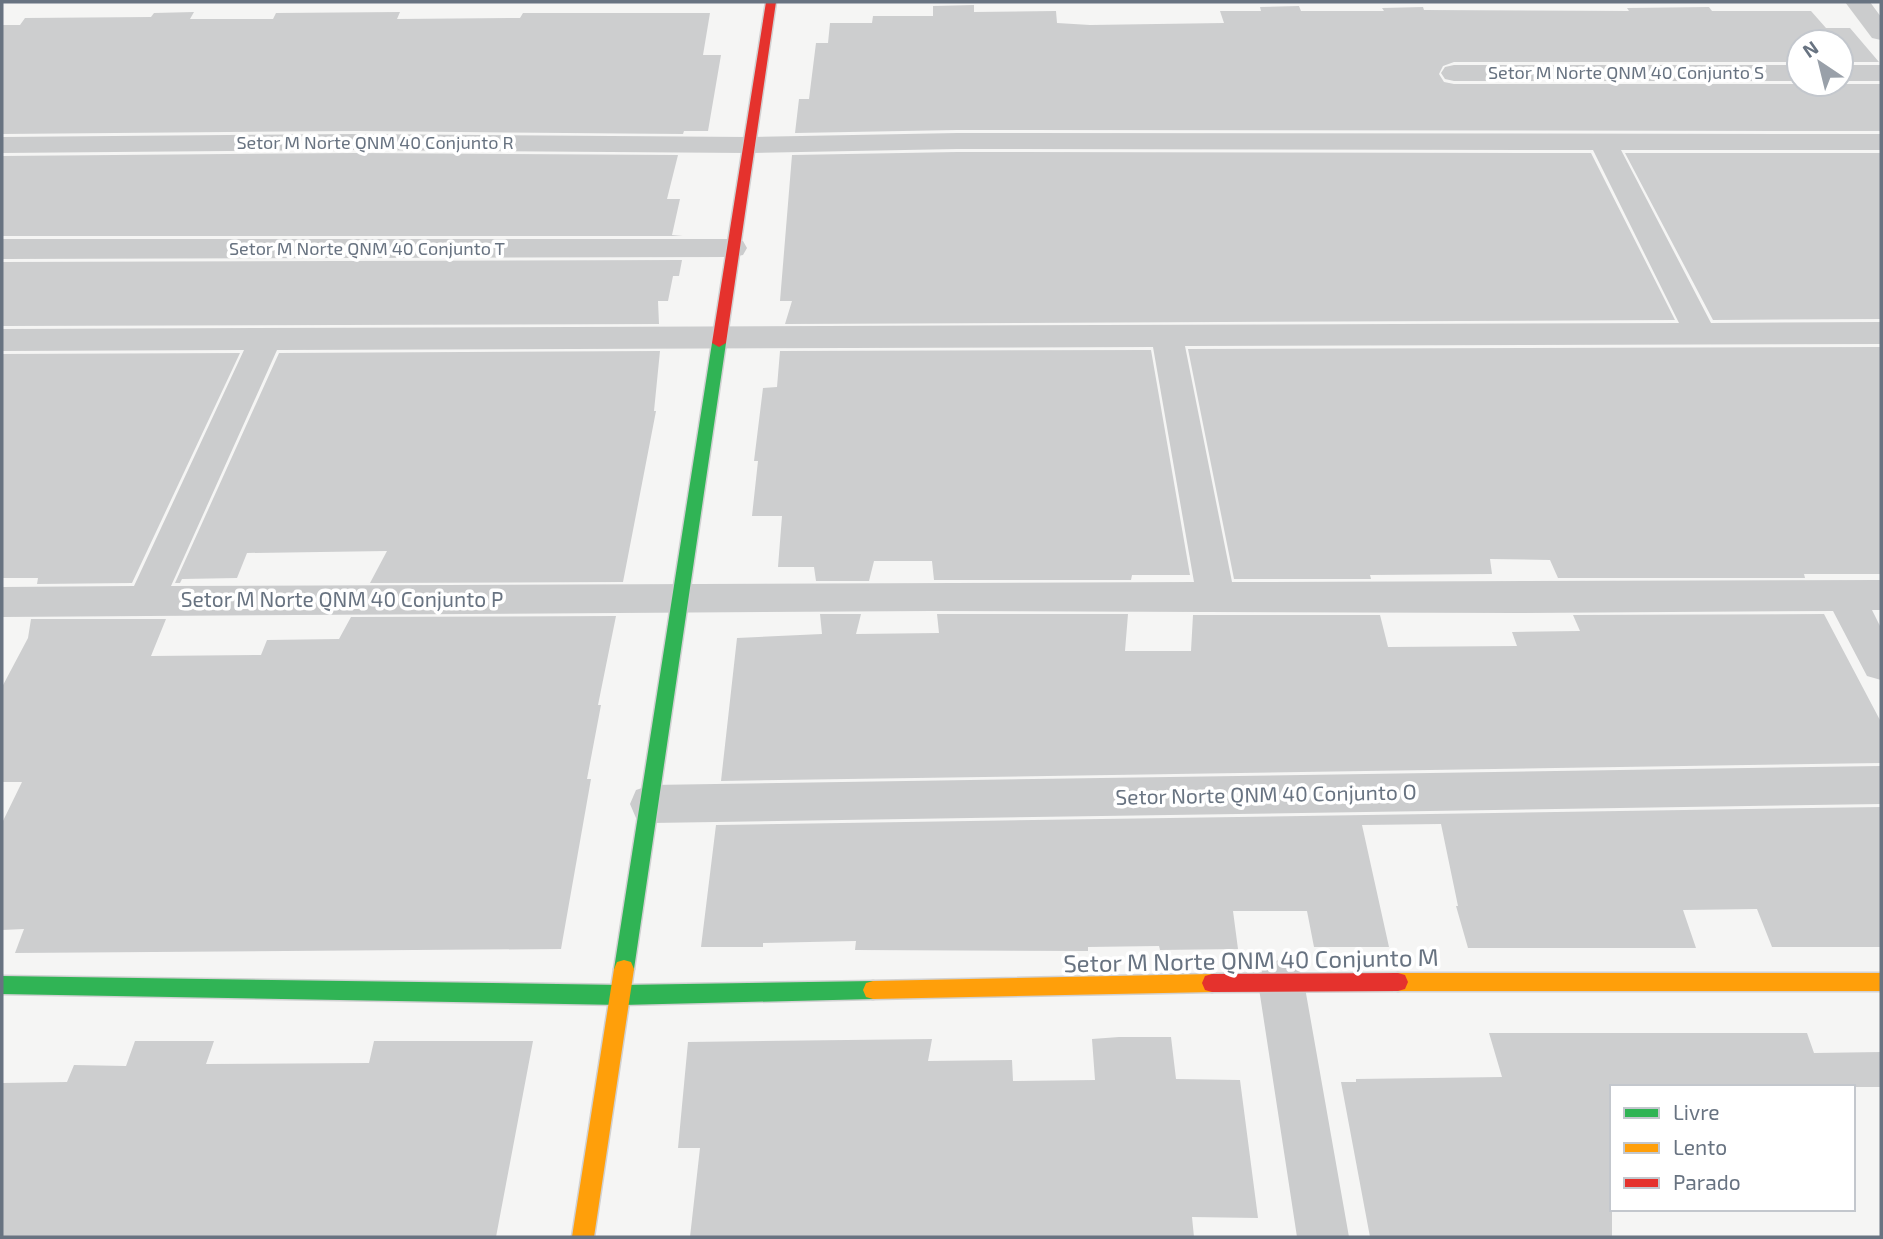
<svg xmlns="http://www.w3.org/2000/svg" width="1883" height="1239" font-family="'Exo 2',sans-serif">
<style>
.building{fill:#cdcecf}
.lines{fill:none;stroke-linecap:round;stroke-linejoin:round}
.fast-casing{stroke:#d1d1d2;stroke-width:3}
.slow-casing{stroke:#d1d1d2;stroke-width:3}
.jam-casing{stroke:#d1d1d2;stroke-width:3}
.street{fill:#cbcccd;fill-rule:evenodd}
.fast{fill:#30b455;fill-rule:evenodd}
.slow{fill:#ff9f0a;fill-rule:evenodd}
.jam{fill:#e5322d;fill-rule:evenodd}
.labels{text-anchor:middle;stroke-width:7;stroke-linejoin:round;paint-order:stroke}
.far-street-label{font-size:18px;fill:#687381;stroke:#fff}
.street-label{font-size:21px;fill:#687381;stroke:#fff}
.near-street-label{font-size:24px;fill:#687381;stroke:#fff}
</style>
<rect width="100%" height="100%" fill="#f5f5f4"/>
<path class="building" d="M974,5V12L1056,11L1057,23L1090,25L1224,23L1220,11H1261L1260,7L1299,6L1301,11H1384L1382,8L1423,7L1424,10L1629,11L1627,8L1709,7L1712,11H1811L1826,28H1850L1879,62H1841V42H1799V62H1454L1443,66L1439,74L1444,82L1454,84H1881V131L957,130L795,133L799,99H809L816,43H828L830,23H872L873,16H933V6Z
M194,12L190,19H273L276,13L400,12L397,19L520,18L523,13H710L703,55H721L708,131H684L683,134L357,131L2,134V25H20L25,18L151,17L154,13Z
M957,152L1591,153L1675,320L785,324L792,301H780L792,155Z
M357,153L678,155L667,199H680L672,235L683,236H2V156Z
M1625,153H1881V319L1713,320Z
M682,260L679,276H673L668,301H658L659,324L2,326V262Z
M1881,347V574H1804L1805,578H1558L1550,560L1490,559L1492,574L1370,575L1371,579H1234L1188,349Z
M1151,350L1190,575H1132L1131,580H934L932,561H874L869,581H816L814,567H778L782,516H752L758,461H754L763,388L777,387L780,351Z
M660,351L654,411H656L623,582L370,583L387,551L247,553L237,578L182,579L180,583H175L279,353Z
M240,353L132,583L37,584L38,578H2V354Z
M820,614H861L856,634L939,633L937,614H1128L1125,651H1191L1193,615H1380L1388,647L1517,646L1512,632L1580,631L1573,615L1824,614L1881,722V763L721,781L737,638L822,634Z
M616,616L598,705H601L587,779H591L561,949L15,953L24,929L2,930V823L22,782H2V687L28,638L31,619H166L151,656L261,655L267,640L339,639L351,617Z
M1881,807V947H1772L1757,909L1683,910L1696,948H1468L1456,906H1458L1441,824L1362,825L1389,947H1314L1307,911H1233L1238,949L1160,950L1159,946L1088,947V951L855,950L856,941L763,943V947H701L716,825Z
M1489,1033H1807L1814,1053L1881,1052V1087H1612V1237H1370L1341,1082H1356V1079L1502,1077Z
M1119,1037H1171L1176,1079L1240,1080L1258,1218L1192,1217L1194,1237H690L700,1148H678L688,1042L932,1039L928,1061L1012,1060L1013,1081L1095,1080L1092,1039Z
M135,1041H214L206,1064L369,1063L374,1041H533L496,1237H2V1083L67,1082L74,1065L126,1066Z"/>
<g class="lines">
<g class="fast-casing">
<path id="fast" d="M719,339L726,343L634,969L631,976L624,978L617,976L614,969L712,343Z
M2,976L622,985L873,981L880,983L883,990L880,997L873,999L622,1005L2,994Z"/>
</g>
<g class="slow-casing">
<path id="slow" d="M624,960L631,962L634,969L594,1237H572L614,969L617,962Z
M1398,973H1881V991H1398L1391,989L1388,982L1391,975Z
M1212,974L1219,976L1222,983L1219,990L1212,992L873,999L866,997L863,990L866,983L873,981Z"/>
</g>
<g class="jam-casing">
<path id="jam" d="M766,2H776L726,343L719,347L712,343Z
M1398,973L1405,975L1408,982L1405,989L1398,991L1212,992L1205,990L1202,983L1205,976L1212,974Z"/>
</g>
<path class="street" d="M1845,2H1870L1881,17V40L1872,38Z
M1454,65H1799V81H1454L1445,79L1441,73L1445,67Z
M1841,65H1881V81H1841Z
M957,133L1881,134V150H1621L1711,323L1881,322V344L1185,346L1232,582L1881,580V610H1872L1881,628V680L1867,676L1833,611L1516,613L931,611L2,617V587L134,586L244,350L2,351V329L1679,323L1593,150L957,149L748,153L357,150L2,153V137L357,134L748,137ZM1153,347L1194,582L171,586L277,350Z
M2,239H732L743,241L747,248L743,255L732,257L2,259Z
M1881,766V804L651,823L636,818L630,804L636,790L651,785Z
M1281,959L1298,966L1304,982L1349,1237H1297L1258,982L1264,966Z"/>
<use href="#fast" class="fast"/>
<use href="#slow" class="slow"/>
<use href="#jam" class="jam"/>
</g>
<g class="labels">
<g class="far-street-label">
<text x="1626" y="79">Setor M Norte QNM 40 Conjunto S</text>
<text x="375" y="149">Setor M Norte QNM 40 Conjunto R</text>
<text x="367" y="255">Setor M Norte QNM 40 Conjunto T</text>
</g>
<g class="street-label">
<text x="342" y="607">Setor M Norte QNM 40 Conjunto P</text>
<text transform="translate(1266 795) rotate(-1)" y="7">Setor Norte QNM 40 Conjunto O</text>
</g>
<g class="near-street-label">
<text transform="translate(1251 961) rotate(-1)" y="8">Setor M Norte QNM 40 Conjunto M</text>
</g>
</g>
<rect width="1883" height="1239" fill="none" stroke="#687381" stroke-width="7"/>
<rect x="1610" y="1085" width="245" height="126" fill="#ffffff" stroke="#c3c7cd" stroke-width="2"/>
<rect x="1624" y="1108" width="35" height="10" fill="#30b455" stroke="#c3c7cd" stroke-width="2"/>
<text x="1673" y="1120" font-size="21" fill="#687381">Livre</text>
<rect x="1624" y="1143" width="35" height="10" fill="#ff9f0a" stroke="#c3c7cd" stroke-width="2"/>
<text x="1673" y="1155" font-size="21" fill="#687381">Lento</text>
<rect x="1624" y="1178" width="35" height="10" fill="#e5322d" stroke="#c3c7cd" stroke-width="2"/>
<text x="1673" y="1190" font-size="21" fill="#687381">Parado</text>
<g transform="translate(1820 63) rotate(325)"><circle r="33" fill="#ffffff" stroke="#c3c7cd" stroke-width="2"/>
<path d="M0-5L12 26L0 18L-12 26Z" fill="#99a0a9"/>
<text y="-10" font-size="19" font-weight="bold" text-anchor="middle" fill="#687381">N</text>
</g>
</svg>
